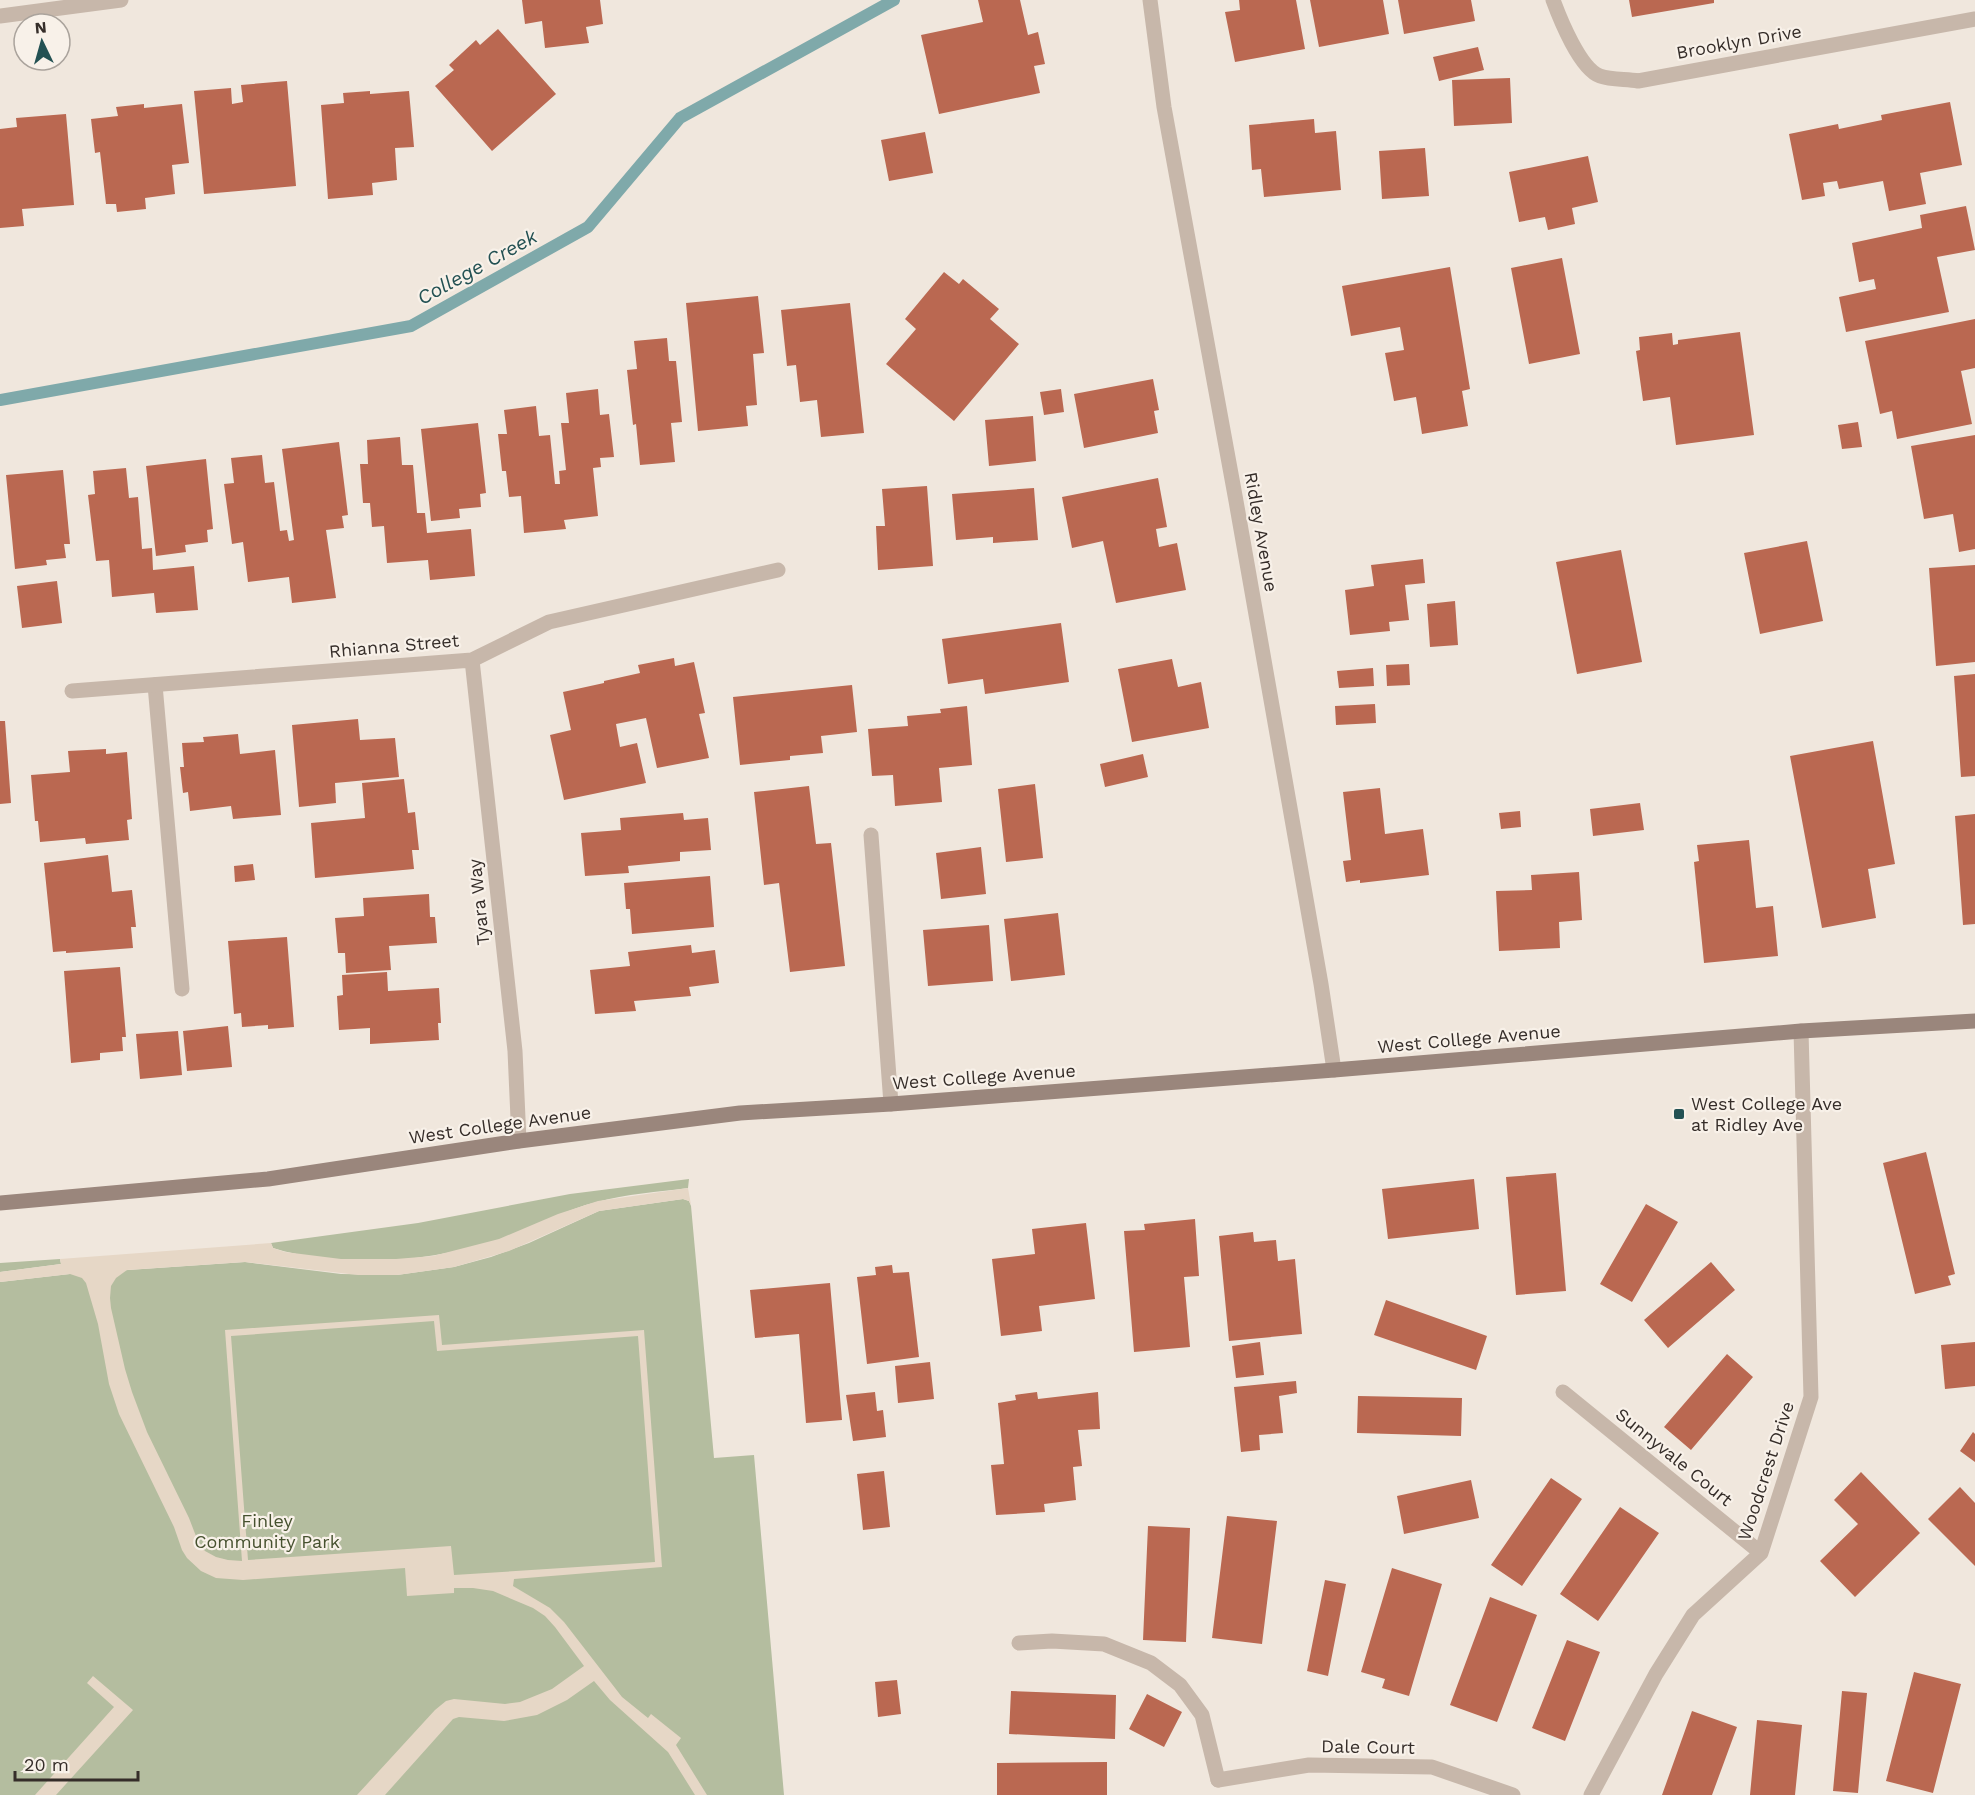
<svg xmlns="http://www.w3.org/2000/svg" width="1975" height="1795" font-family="'Work Sans',sans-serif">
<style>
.green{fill:#b4bd9f}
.plaza{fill:#e6d7c6;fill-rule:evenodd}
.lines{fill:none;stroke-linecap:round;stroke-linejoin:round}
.stream{stroke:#7fa9aa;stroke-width:12}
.building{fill:#ba6851}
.lane{stroke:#c7b7aa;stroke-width:15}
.street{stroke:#c7b7aa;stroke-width:15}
.secondary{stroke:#9a867c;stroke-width:15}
.poi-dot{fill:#235153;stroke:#f8f1e9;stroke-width:2}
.labels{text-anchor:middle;stroke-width:4.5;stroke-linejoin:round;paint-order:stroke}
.street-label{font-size:18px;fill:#352d29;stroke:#f8f1e9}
.poi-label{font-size:18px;fill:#352d29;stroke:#f8f1e9;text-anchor:start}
.park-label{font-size:18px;fill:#46512f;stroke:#f8f1e9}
.water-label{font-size:20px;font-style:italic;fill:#235153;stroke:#f8f1e9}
</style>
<rect width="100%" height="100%" fill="#f0e7dd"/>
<path class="green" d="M689,1179L688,1188C658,1192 626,1194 597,1202C563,1210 532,1229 499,1240C429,1262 344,1270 273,1248L271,1243L418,1223L570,1194Z
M683,1199L689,1201L691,1206L714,1458L754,1455L784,1795H0V1282L70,1274L245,1262L341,1274L397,1275L454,1267L491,1257L529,1243L599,1211Z
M60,1259L61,1264L0,1272V1263Z"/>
<path class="plaza" d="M688,1188L691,1205L689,1201L683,1199L599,1211L509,1251L454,1267L397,1275H358L245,1262L127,1270L116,1278L111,1286L110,1298L111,1308L125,1369L132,1392L147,1432L189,1518L199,1544L205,1551L216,1557L228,1560L242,1561L225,1330L439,1315L442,1345L644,1330L662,1567L514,1579L513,1586L550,1608L564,1622L622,1697L648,1718L651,1714L681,1738L676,1745L707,1795H695L668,1752L610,1700L594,1681L567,1700L537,1715L504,1721L459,1717L453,1719L385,1795H357L435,1710L446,1701L454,1699L505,1704L520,1702L552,1689L584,1666L555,1627L545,1616L533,1608L493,1591L473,1588H454V1593L407,1596L405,1568L243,1580L216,1578L201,1571L187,1558L182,1550L174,1527L119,1414L109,1384L98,1324L86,1283L82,1278L70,1274L0,1282V1272L61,1264L60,1259L271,1243L273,1248L285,1252L341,1259H396L433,1256L499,1239L558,1214L598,1201ZM434,1321L437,1351L638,1336L655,1562L454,1575L451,1546L248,1560L231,1336Z
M93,1676L133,1710L56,1795H35L114,1707L87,1683Z"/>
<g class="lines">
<path class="stream" d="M0,400L411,326L588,227L680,118L894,0"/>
</g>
<path class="building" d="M522,0H600L603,24L586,27L589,43L545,48L542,21L525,24Z
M978,0H1020L1028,35L1038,32L1045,64L1034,66L1040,93L939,114L921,35L983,22Z
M1239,0H1296L1305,49L1235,62L1225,12L1240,10Z
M1310,0H1383L1389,34L1319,47Z
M1398,0H1471L1475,21L1404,34Z
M1629,0H1714V3L1632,17Z
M498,29L556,94L492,151L435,86L454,70L449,65L476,40L480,45Z
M1478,47L1484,70L1439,81L1433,57Z
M1510,78L1512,123L1454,126L1452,80Z
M287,81L296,186L204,194L194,91L231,88L232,104L243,102L241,85Z
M370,91V94L409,91L414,147L395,148L397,180L372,183L373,195L328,199L321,105L344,103L343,93Z
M1950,102L1962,165L1920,173L1926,204L1889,211L1883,181L1839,189L1837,181L1823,183L1825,196L1802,200L1789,134L1838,124L1839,129L1882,120L1881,115Z
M144,104V108L182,104L189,163L172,165L175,194L145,198L146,209L117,212L116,204H106L100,152L95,153L91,119L118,116L116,107Z
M66,114L74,205L22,209L24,226L0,228V129L17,127L16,118Z
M1314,119L1315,133L1336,131L1341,190L1264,197L1261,169L1252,170L1249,125Z
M925,132L933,173L889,181L881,140Z
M1425,148L1429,196L1382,199L1379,151Z
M1588,156L1598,202L1572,208L1575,224L1548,230L1545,217L1519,222L1509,172Z
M1966,206L1975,250L1937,257L1949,312L1846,332L1839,297L1876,289L1874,279L1859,282L1852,243L1922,228L1920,215Z
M1562,258L1580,354L1529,364L1511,268Z
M1450,267L1470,389L1462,391L1468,426L1422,434L1416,397L1394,401L1385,353L1404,350L1400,327L1351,336L1342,286Z
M944,272L959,284L963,279L999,309L990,319L1019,344L954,421L886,364L916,329L905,319Z
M758,296L764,353L753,354L757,405L746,406L748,426L698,431L686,303Z
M850,303L864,433L821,437L817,400L800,402L796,365L787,366L781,310Z
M1975,319V368L1961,371L1972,424L1897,439L1892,411L1880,414L1865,341Z
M1740,332L1754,435L1676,445L1670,397L1643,401L1636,351L1640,350L1639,337L1672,333L1673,345L1678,344V340Z
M667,338L669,361H676L682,422L671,423L675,462L640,465L636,424L633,425L627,370L637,369L634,341Z
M1153,379L1159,410L1154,411L1158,433L1084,448L1074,394Z
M598,389L600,415L609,414L614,457L600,458L601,467L593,468L598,516L564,520L566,529L524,533L521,496L509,497L506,471H502L498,434H507L504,410L536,406L539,436L550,435L555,484H560L559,471L566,470L561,423H569L566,393Z
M1061,389L1064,412L1044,415L1040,392Z
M1033,416L1036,461L989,466L985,420Z
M1858,422L1862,447L1842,449L1838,425Z
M478,423L486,493L480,494L481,507L459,509L460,518L431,521L421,429Z
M1975,435V549L1959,552L1953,514L1924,519L1911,446Z
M400,437L402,465H413L417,513H425L427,533L471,529L475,576L430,580L428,560L387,563L384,526L372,527L370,503H363L360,464H368L367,440Z
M339,442L348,515L342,516L344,528L326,530L336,598L292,603L289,577L248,582L243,542L232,544L224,484L234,483L231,458L262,455L265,483L274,482L280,531L287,530L289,541L294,540L282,449Z
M206,459L213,529L207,530L208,542L185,545L186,552L156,556L146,466Z
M126,468L129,498L138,497L142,549L152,548L153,570L194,566L198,610L156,613L154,593L112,597L109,560L96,561L88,495L95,494L93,471Z
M63,470L70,544H64L66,558L46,560L47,565L15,569L6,475Z
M1158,478L1167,527L1156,529L1159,547L1177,543L1186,590L1116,603L1103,541L1072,548L1062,497Z
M927,486L933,566L878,570L876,526H885L882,489Z
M1034,488L1038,540L993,543V537L956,540L952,494Z
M1807,541L1823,621L1760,634L1744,553Z
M1621,550L1642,662L1577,674L1556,562Z
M1423,559L1425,583L1405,585L1409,620L1389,622L1390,631L1350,635L1345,590L1374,586L1371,565Z
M1975,565V662L1936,666L1929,568Z
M57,581L62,623L22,628L17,586Z
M1455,601L1458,645L1430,647L1427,604Z
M1061,623L1069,682L985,694L983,679L948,684L942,639Z
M674,658L675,666L694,662L705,713L699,714L709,758L657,768L646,718L616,724L620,747L637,743L646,783L564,800L550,735L571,730L563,692L604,683V681L640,673L638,665Z
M1172,659L1178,687L1201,682L1209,728L1132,742L1118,669Z
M1409,664L1410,685L1387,686L1386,665Z
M1373,668L1374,686L1339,688L1337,671Z
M1975,674V776L1961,777L1954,676Z
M852,685L857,732L821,736L823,753L790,756V760L740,765L733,697Z
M1375,704L1376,723L1336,725L1335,706Z
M967,706L972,765L939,768L942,802L895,806L893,775L872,776L868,729L908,726L907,716L941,713L940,709Z
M358,719L360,740L395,738L399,777L335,783L336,803L299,807L292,725Z
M0,721H5L11,803L0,804Z
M238,734L240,754L275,750L281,815L233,819L231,806L190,811L188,792L183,793L180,767H184L182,743L204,742L203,737Z
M1873,741L1895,864L1868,869L1876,918L1822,928L1790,756Z
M106,749V754L127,752L132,819L127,820L129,840L86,844L85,838L40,842L38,821H35L31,775L70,772L68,751Z
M1143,754L1148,777L1105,787L1100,764Z
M404,779L408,813L415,812L419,850H412L414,869L315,878L311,823L365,818L362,783Z
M1035,784L1043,858L1006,862L998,789Z
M809,786L816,844L831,843L845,966L790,972L779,883L764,885L754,792Z
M1380,788L1385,834L1423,829L1429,875L1360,883V880L1346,882L1343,861L1351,860L1343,792Z
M1640,803L1644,830L1593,836L1590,809Z
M1520,811L1521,827L1501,829L1499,813Z
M683,813L684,820L708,818L711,850L680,852V861L628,866L629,873L585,876L581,833L621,830L620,818Z
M1975,814V924L1963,925L1955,816Z
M1749,840L1756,908L1773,906L1778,956L1704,963L1694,862L1699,861L1697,845Z
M981,847L986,894L941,899L936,853Z
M108,855L112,892L132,890L136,927H131L133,948L66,953V951L53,952L44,863Z
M253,864L255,880L235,882L234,866Z
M1579,872L1582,920L1559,922L1560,948L1499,951L1496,891L1532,890L1531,875Z
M710,876L714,927L632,934L630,909H626L624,883Z
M429,894L430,917H435L437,943L389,946L391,970L346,973L345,953H338L335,918L364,916L363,898Z
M1058,913L1065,975L1011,981L1004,919Z
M989,925L993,981L928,986L923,930Z
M287,937L294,1027L268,1029V1025L242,1027L241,1013L234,1014L228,941Z
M691,945L692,953L715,950L719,983L689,987L691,996L634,1001L636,1011L595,1014L590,970L630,966L628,952Z
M120,967L126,1037H122L123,1051L100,1053V1060L71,1063L64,971Z
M387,972L388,991L439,988L441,1023H438L439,1040L370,1044V1028L339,1030L337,996L343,995L342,975Z
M228,1026L232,1067L187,1071L183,1031Z
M178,1031L182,1075L140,1079L136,1034Z
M1926,1152L1955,1274L1948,1276L1951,1285L1915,1294L1883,1163Z
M1556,1173L1566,1291L1516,1295L1506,1177Z
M1474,1179L1479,1229L1388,1239L1382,1189Z
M1646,1204L1678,1222L1632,1302L1600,1284Z
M1195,1219L1199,1276L1184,1277L1190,1347L1134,1352L1124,1231L1145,1230L1144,1224Z
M1086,1223L1095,1299L1039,1306L1042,1331L1001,1336L992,1259L1035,1254L1032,1229Z
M1253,1232L1254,1242L1276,1240L1278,1261L1295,1259L1302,1334L1229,1341L1219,1236Z
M1711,1262L1735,1290L1668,1348L1644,1320Z
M892,1265L893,1273L909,1272L919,1357L867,1364L857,1277L876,1275L875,1267Z
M830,1283L842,1420L806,1423L799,1334L755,1338L750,1290Z
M1386,1300L1487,1336L1476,1370L1374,1335Z
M1260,1342L1264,1375L1236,1378L1232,1346Z
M1975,1342V1386L1945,1389L1941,1345Z
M1727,1354L1753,1377L1691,1450L1664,1427Z
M930,1362L934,1399L898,1403L895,1366Z
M1296,1381L1297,1393L1279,1396L1283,1433L1259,1435L1260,1450L1241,1452L1234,1387Z
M875,1392L877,1411L883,1410L886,1437L853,1441L846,1395Z
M1037,1392L1038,1399L1098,1392L1100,1429L1078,1430L1082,1466L1073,1467L1076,1500L1044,1504L1045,1512L996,1515L991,1465L1004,1464L998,1403L1016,1400L1015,1395Z
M1358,1396L1462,1398L1461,1436L1357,1433Z
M1973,1432L1975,1434V1462L1960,1451Z
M884,1471L890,1527L863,1530L857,1474Z
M1861,1472L1920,1533L1855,1597L1820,1561L1858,1524L1834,1500Z
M1551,1478L1582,1499L1522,1586L1491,1565Z
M1471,1480L1479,1518L1404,1534L1397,1496Z
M1960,1487L1975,1503V1566L1928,1519Z
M1620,1507L1659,1533L1598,1621L1560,1594Z
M1227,1516L1277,1521L1262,1644L1212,1638Z
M1148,1526L1190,1528L1186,1642L1143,1640Z
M1392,1568L1442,1584L1409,1696L1382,1688L1385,1679L1361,1672Z
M1325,1580L1346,1584L1328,1676L1307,1671Z
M1490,1597L1537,1615L1497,1722L1450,1705Z
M1567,1640L1600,1652L1565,1741L1532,1728Z
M1914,1672L1961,1684L1933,1793L1886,1781Z
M897,1680L901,1714L878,1717L875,1682Z
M1011,1691L1116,1695L1115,1739L1009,1734Z
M1842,1691L1867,1693L1858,1793L1833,1791Z
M1147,1694L1182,1712L1164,1747L1129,1729Z
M1692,1711L1737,1727L1712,1795H1662Z
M1757,1720L1802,1725L1795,1795H1750Z
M1107,1762V1795H997V1763Z"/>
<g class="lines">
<path class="lane" d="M155,685L182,989
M871,835L891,1104
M1019,1643L1052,1641L1104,1644L1151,1663L1180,1685L1202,1715L1218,1780"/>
<path class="street" d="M1150,0L1164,107L1236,501L1321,984L1334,1070
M1553,0C1560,19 1580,69 1600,76C1611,80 1626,79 1638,81L1975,19
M0,16L121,0
M472,660L515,1051L519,1141
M72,691L472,660L549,622L778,570
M1563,1392L1761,1553
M1218,1780L1309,1765L1432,1767L1513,1795
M1591,1795L1656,1674L1693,1615L1761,1553L1811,1397L1801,1031"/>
<path class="secondary" d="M0,1203L268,1179L519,1141L740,1113L891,1104L1334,1070L1801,1031L1975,1021"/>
</g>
<rect class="poi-dot" x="1673" y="1108" width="12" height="12" rx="3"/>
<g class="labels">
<g class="street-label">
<text transform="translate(1739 42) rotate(-10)" y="6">Brooklyn Drive</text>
<text transform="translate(1261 532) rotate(80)" y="6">Ridley Avenue</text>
<text transform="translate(394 646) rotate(-5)" y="6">Rhianna Street</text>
<text transform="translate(479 902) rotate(-96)" y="6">Tyara Way</text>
<text transform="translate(1469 1039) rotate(-5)" y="6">West College Avenue</text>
<text transform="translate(984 1077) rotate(-4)" y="6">West College Avenue</text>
<text transform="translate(500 1125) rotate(-8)" y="6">West College Avenue</text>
<text transform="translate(1674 1457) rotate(39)" y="6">Sunnyvale Court</text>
<text transform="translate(1766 1471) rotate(-72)" y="6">Woodcrest Drive</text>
<text transform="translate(1368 1747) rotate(1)" y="6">Dale Court</text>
</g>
<g class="poi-label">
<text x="1691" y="1110">West College Ave<tspan x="1691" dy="21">at Ridley Ave</tspan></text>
</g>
<g class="park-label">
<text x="267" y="1527">Finley<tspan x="267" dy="21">Community Park</tspan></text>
</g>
<g class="water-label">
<text transform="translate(477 267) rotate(-29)" y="7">College Creek</text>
</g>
</g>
<g transform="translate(42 42) rotate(355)"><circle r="28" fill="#f8f1e9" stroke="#aaa39c" stroke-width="1.5"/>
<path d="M0-4.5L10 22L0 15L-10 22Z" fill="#235153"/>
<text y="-9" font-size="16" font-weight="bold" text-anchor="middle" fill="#352d29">N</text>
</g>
<path d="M15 1771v9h123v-9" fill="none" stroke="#352d29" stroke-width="3"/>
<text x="24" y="1771" font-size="18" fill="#352d29" stroke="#f8f1e9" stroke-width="4.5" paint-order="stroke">20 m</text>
</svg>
